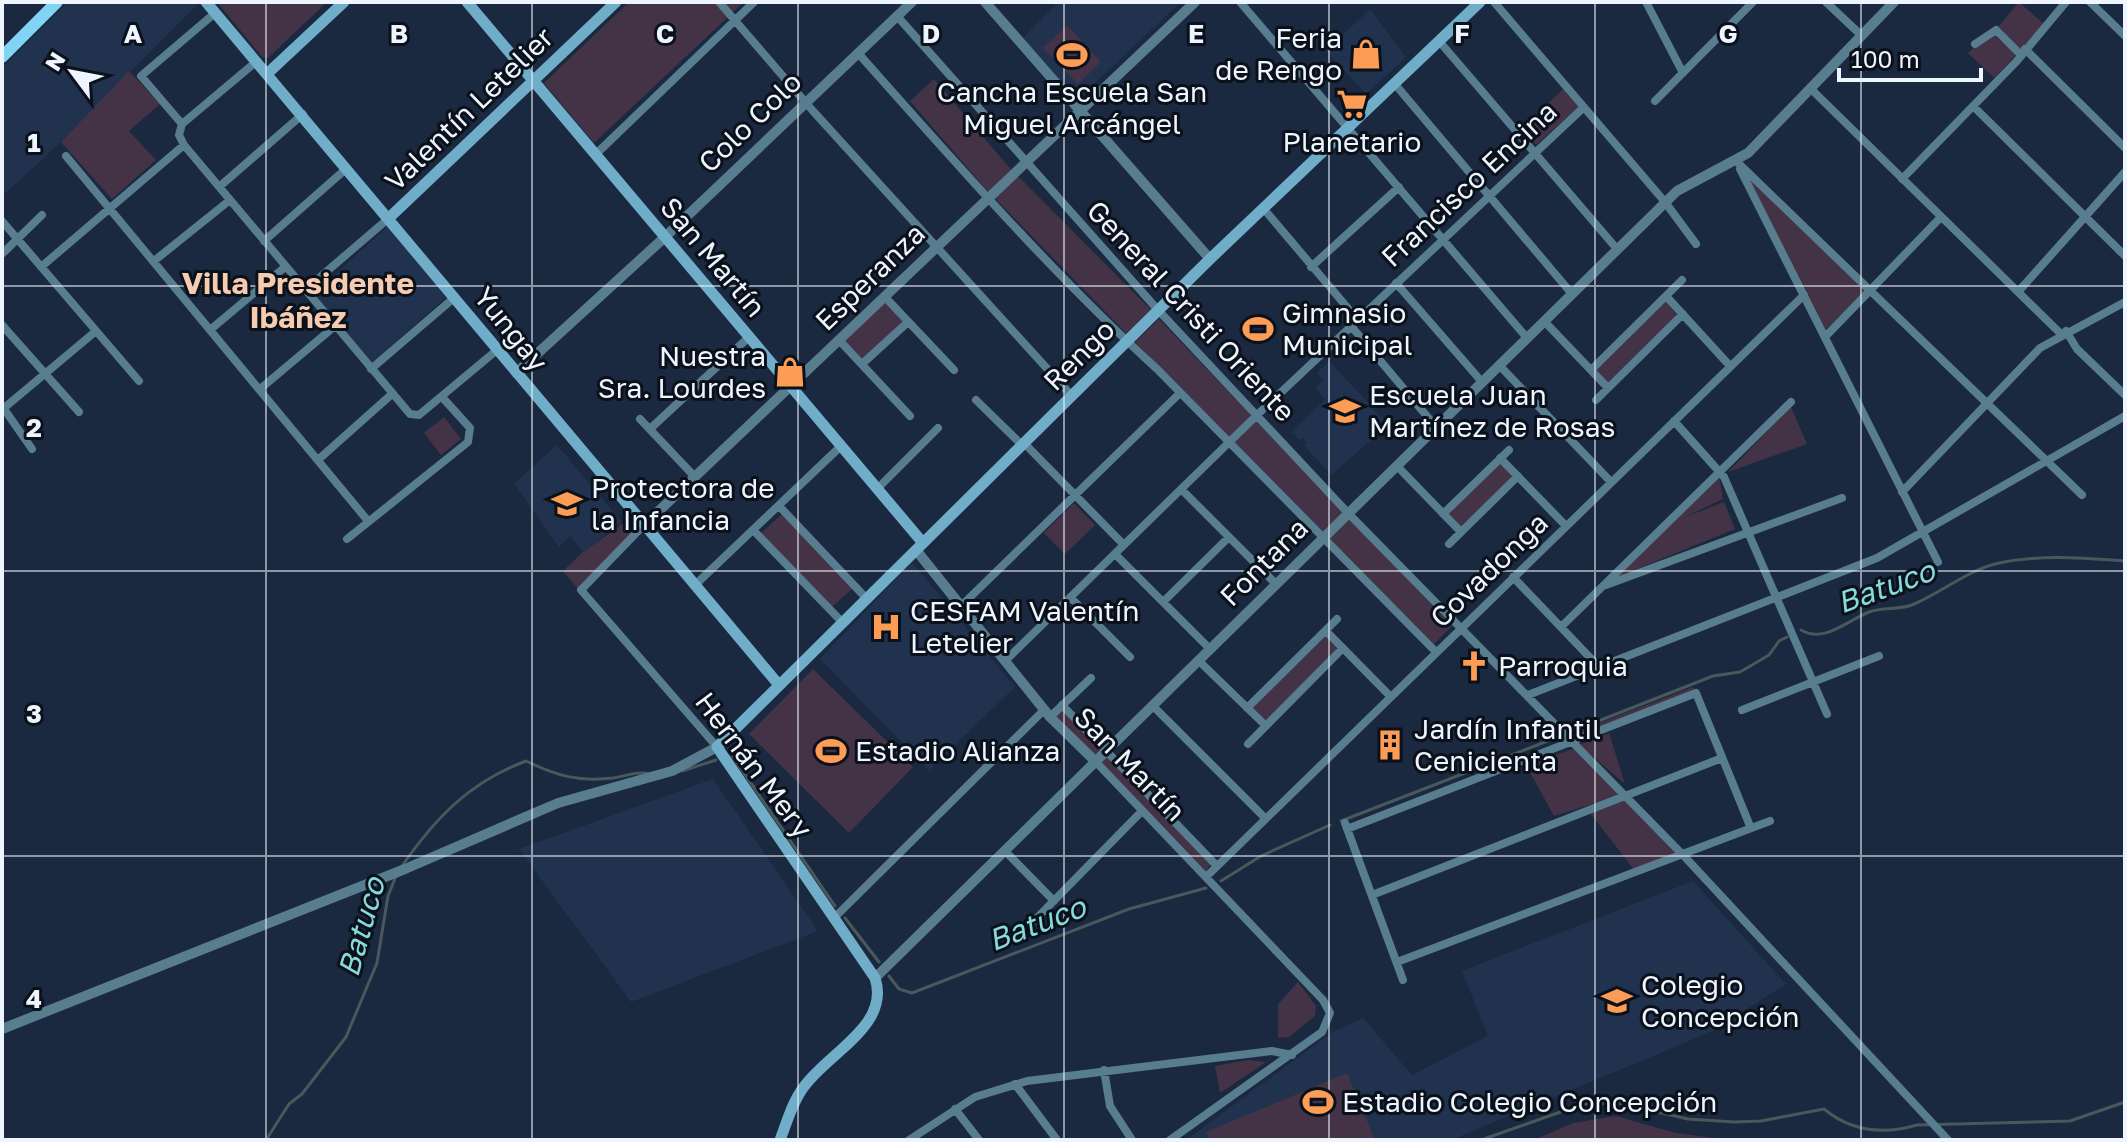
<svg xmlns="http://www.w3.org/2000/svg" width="2127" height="1142" font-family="'Golos Text',sans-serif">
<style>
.built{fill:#20324e}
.green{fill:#443346}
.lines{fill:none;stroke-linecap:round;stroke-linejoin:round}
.stream{stroke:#48585b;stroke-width:3}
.minor{stroke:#577d8e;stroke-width:8}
.tertiary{stroke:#577d8e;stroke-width:10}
.secondary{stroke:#6fadc9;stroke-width:11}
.primary{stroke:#81d3f6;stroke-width:12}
.grid{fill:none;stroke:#eff5fe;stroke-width:2;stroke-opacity:0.55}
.labels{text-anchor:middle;stroke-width:6;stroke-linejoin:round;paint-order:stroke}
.poi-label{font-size:28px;fill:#eff5fe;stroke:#0b111b;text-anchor:start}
.street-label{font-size:28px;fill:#eff5fe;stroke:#0b111b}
.neighbourhood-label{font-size:30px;font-weight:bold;fill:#f6ccb0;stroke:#0b111b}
.water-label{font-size:30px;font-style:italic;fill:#87dadb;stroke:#0b111b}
.grid-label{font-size:26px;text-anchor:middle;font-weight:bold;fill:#eff5fe;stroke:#0b111b;stroke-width:6;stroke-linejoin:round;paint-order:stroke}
</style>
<rect width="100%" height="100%" fill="#1a293f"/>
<path class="built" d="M68,2H200L57,146L2,196V68Z
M1059,2H1181L1077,100L1023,38Z
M1370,9L1406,57L1366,94L1326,51Z
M388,226L446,297L371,365L311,296Z
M1329,361L1387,423L1380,429L1382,431L1331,475L1304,445L1307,442L1303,438L1300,440L1291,432L1325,400L1315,388L1323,381L1317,373Z
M557,445L622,522L583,552L570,536L559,547L514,484Z
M912,562L1015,687L929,770L820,659Z
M713,779L818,931L631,1002L519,849Z
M1693,881L1786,984L1711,1032L1451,1140H1186L1331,1033L1363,1018L1412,1075L1488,1036L1462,971Z"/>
<path class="green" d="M217,2H327L268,58L262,57Z
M629,2H744L594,143L544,83Z
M2019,2L2043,23L2021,51L1998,27Z
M1067,25L1101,62L1078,84L1043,48Z
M1990,32L2017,54L1994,78L1968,53Z
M129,71L160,104L129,131L156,160L112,199L61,142Z
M934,79L1007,165L1152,311L1127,334L984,187L910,101Z
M1563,89L1578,107L1536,145L1523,128Z
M1745,173L1866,290L1825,330Z
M885,299L905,322L863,361L842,340Z
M1665,301L1677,315L1607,383L1595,370Z
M1159,319L1452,626L1434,644L1135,342Z
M1791,407L1807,444L1728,472Z
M444,417L461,439L441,455L424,433Z
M1501,462L1513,477L1461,527L1448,514Z
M1719,476L1723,499L1683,518L1724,502L1735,529L1612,579Z
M1074,503L1095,525L1065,554L1044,533Z
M783,513L853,588L832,607L760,534Z
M632,517L640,526L579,590L563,571L583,552Z
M1326,633L1340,649L1266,722L1252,707Z
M813,669L913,767L849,833L749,734Z
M1693,687L1695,691L1574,740L1569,735Z
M1062,710L1211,864L1206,871L1054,717Z
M1609,733L1625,784L1579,745Z
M1573,749L1622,795L1554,816L1526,765Z
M1625,800L1676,852L1635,871L1590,813Z
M1298,982L1316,1006L1315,1016L1289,1037L1278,1038V1004Z
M1248,1060L1266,1062L1220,1093L1215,1066Z
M1347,1073L1375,1140H1210L1206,1132Z
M1616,1116L1676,1133L1730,1140H1534L1573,1123Z"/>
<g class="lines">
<path class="stream" d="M1801,630C1824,644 1848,620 1869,612C1882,607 1898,610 1912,605C1939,594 1967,571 1995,564C2037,554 2083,558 2125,561
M1573,731L1713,676L1740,672L1769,655L1779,641L1787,637
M731,754L835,906
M682,771L716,760
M1341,821L1558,737
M402,866C436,817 470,782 526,761C557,776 578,782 613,778C627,776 636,771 651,774
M1221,881L1261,856L1330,825
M845,918L879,962
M889,976L899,989L912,993L1129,909L1206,888
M266,1140L289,1104L302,1094L346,1037L377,963L388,896L396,876
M1481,1140L1583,1104L1619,1103L1688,1119L1734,1122L1761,1121L1824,1109C1852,1132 1883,1135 1917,1125L2070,1121L2125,1102"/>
<path class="minor" d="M719,2L813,111L1072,396
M1240,2L1527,338
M1494,2L1665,202L1696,244
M1646,2L1683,73
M1826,2L1862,36
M2090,2L2125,36
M897,16L1158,310L1348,513L1684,856L1948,1140
M1439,41L1617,249
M1975,44L1996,30L2021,55
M2025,49L2125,148
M858,53C954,161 1050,271 1157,369L1436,652
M1394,83L1572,294
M1811,89L2061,334
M1655,101L1753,2
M1973,106L2125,256
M182,124L179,135L184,145L410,414L419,415L497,350
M182,124L141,76L215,13
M182,124L257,61
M595,155L754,2
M66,156L368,521
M1736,161L2082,495
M1740,169L1938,562
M1902,179L2016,62L2066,2
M219,187L303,114
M1263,208L1357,319
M2,221L139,381
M264,241L347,168
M2,254L42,215
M154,261L230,200
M41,267L184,145
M1311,267L1399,187
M1396,283L1482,382
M305,290L389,218
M2018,292L2125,172
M1666,296L1730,366
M885,297L954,370
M1544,321L1608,388
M2,325L79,412
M1351,326L1436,427
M210,330L285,267
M2066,331L2077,349L2125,395
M1825,337L1941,217
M839,340L910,416
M862,364L908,322
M1499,365L1611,482
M371,369L455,297
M1591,370L1682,280
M260,389L335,326
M976,400L1022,445
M1596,400L1683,314
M2,406L32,449
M4,408L96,331
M640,419L695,477
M1674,421L1724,477L1827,714
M651,428L749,337
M1024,443L1124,545
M1500,458L1566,526
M319,459L392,394
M1397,466L1461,532
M877,489L938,428
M1181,489L1276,584
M1902,492L2040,348L2125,302
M779,506L867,599
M1443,514L1509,450
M643,526L581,590L717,747
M754,531L843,623
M347,539L468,442L470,428L442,397
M1449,544L1518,476
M1115,554L1210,649
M1513,577L1598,666
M1606,585L1842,498
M694,586L841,446
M1071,598L1130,657
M1163,602L1229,537
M961,606L1180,393
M1561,627L1791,402
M1326,631L1390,696
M1005,661L1257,415L1584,107
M1199,661L1266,726
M1528,695L1877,558L2125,416
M1062,705L1216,865
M1153,706L1265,818
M1247,708L1337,619
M1742,710L1879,656
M1050,717L1091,678
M1248,744L1343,648
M1095,761L1323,1000L1330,1013L1322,1032L1170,1140
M1345,823L1403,980
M1347,829L1696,693L1750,826
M1005,851L1054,901
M1206,877L1804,295
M1372,895L1722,758
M834,918L1044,710
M1033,922L1142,811
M1397,962L1770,821
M1104,1070L1110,1106L1132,1140
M1015,1084L1057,1140
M955,1109L979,1140
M909,1140L975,1097L1027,1081L1272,1051L1292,1055"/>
<path class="tertiary" d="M985,2L1210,259
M516,373L665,237L912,2
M643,526L1195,2
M916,550L1050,717L1095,761
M875,978L1677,191L1748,153L1894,2
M2,1029L405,869L558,803L672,771L717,747"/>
<path class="secondary" d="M206,2L779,685
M467,2L923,543
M268,73L344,2
M390,217L616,2
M780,1140C787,1122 792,1103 803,1088C827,1053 891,1026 875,978L717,747L1210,259L1480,2"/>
<path class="primary" d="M2,57L57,2"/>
</g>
<path class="grid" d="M266,2V1140M532,2V1140M798,2V1140M1064,2V1140M1329,2V1140M1595,2V1140M1861,2V1140M2,286H2125M2,571H2125M2,856H2125"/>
<defs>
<g id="shop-bare" transform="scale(2.4)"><path d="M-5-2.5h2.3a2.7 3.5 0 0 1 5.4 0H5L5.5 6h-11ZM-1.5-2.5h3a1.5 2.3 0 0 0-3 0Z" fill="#fd9c55" stroke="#0b111b" stroke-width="2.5" paint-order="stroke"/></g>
<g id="stadium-bare" transform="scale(2.4)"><path d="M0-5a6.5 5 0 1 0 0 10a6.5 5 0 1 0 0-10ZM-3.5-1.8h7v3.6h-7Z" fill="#fd9c55" stroke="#0b111b" stroke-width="2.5" paint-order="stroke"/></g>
<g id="supermarket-bare" transform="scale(2.4)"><path d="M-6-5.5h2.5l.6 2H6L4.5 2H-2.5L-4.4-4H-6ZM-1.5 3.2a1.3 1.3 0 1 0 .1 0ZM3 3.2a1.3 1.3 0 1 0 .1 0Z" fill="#fd9c55" stroke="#0b111b" stroke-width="2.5" paint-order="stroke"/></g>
<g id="school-bare" transform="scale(2.4)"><path d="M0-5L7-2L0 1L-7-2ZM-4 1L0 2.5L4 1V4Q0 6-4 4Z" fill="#fd9c55" stroke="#0b111b" stroke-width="2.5" paint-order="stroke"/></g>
<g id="hospital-bare" transform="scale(2.4)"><path d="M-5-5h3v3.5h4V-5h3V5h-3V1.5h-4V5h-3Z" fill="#fd9c55" stroke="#0b111b" stroke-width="2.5" paint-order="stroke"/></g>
<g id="church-bare" transform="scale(2.4)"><path d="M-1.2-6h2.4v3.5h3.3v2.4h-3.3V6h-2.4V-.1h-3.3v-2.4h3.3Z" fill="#fd9c55" stroke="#0b111b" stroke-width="2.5" paint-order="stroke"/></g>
<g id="building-bare" transform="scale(2.4)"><path d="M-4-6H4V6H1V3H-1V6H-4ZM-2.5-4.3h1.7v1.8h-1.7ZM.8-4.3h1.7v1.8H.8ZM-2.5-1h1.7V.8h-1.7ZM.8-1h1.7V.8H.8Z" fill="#fd9c55" stroke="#0b111b" stroke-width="2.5" paint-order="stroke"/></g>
</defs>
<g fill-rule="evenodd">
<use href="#shop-bare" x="1366" y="54"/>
<use href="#stadium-bare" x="1072" y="55"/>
<use href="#supermarket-bare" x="1352" y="104"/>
<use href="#stadium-bare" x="1258" y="329"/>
<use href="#shop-bare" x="790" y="372"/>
<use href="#school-bare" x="1345" y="411"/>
<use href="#school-bare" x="567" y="504"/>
<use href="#hospital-bare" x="886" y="627"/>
<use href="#church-bare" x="1474" y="666"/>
<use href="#building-bare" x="1390" y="745"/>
<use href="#stadium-bare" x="831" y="751"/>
<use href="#school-bare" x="1617" y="1001"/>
<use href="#stadium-bare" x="1318" y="1102"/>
</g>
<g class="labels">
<g class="poi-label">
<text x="1342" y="48" text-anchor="end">Feria<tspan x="1342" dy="32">de Rengo</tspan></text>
<text x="1072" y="102" text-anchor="middle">Cancha Escuela San<tspan x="1072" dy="32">Miguel Arcángel</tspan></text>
<text x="1352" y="152" text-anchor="middle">Planetario</text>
<text x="1282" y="323">Gimnasio<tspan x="1282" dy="32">Municipal</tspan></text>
<text x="766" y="366" text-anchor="end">Nuestra<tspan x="766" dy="32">Sra. Lourdes</tspan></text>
<text x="1369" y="405">Escuela Juan<tspan x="1369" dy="32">Martínez de Rosas</tspan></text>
<text x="591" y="498">Protectora de<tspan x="591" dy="32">la Infancia</tspan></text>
<text x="910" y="621">CESFAM Valentín<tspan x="910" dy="32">Letelier</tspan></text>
<text x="1498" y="676">Parroquia</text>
<text x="1414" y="739">Jardín Infantil<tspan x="1414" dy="32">Cenicienta</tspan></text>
<text x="855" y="761">Estadio Alianza</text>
<text x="1641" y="995">Colegio<tspan x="1641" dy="32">Concepción</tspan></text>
<text x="1342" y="1112">Estadio Colegio Concepción</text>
</g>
<g class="street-label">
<text transform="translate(469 109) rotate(-44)" y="10">Valentín Letelier</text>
<text transform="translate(750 122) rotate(-44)" y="10">Colo Colo</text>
<text transform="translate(1469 184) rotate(-43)" y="10">Francisco Encina</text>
<text transform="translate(713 257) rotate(50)" y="10">San Martín</text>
<text transform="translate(870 277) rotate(-44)" y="10">Esperanza</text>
<text transform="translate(1191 311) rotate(47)" y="10">General Cristi Oriente</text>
<text transform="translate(511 329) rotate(51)" y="10">Yungay</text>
<text transform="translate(1079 355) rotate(-45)" y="10">Rengo</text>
<text transform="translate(1264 562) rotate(-45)" y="10">Fontana</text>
<text transform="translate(1489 570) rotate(-44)" y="10">Covadonga</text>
<text transform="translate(1130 764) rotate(46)" y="10">San Martín</text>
<text transform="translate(754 765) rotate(53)" y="10">Hernán Mery</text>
</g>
<g class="neighbourhood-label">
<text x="298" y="294">Villa Presidente<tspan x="298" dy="34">Ibáñez</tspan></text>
</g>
<g class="water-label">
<text transform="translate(1886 587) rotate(-20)" y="10">Batuco</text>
<text transform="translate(1037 924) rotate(-21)" y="10">Batuco</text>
<text transform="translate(362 927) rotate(-74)" y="10">Batuco</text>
</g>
</g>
<g class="grid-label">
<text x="133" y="43">A</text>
<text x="399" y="43">B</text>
<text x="665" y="43">C</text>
<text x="931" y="43">D</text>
<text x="1196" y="43">E</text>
<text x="1462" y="43">F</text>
<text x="1728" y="43">G</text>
<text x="34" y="152">1</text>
<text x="34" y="437">2</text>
<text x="34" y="723">3</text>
<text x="34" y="1008">4</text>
</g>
<rect width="2127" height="1142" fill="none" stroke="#eff5fe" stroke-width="8"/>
<g transform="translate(72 72) rotate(302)" stroke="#0b111b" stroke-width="6" paint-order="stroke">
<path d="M0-6L14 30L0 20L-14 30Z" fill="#eff5fe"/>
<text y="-12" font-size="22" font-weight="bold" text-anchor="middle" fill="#eff5fe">N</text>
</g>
<path d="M1839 68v12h142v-12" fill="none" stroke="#eff5fe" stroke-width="4"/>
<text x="1851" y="68" font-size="24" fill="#eff5fe" stroke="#0b111b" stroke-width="6" paint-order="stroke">100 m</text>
</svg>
